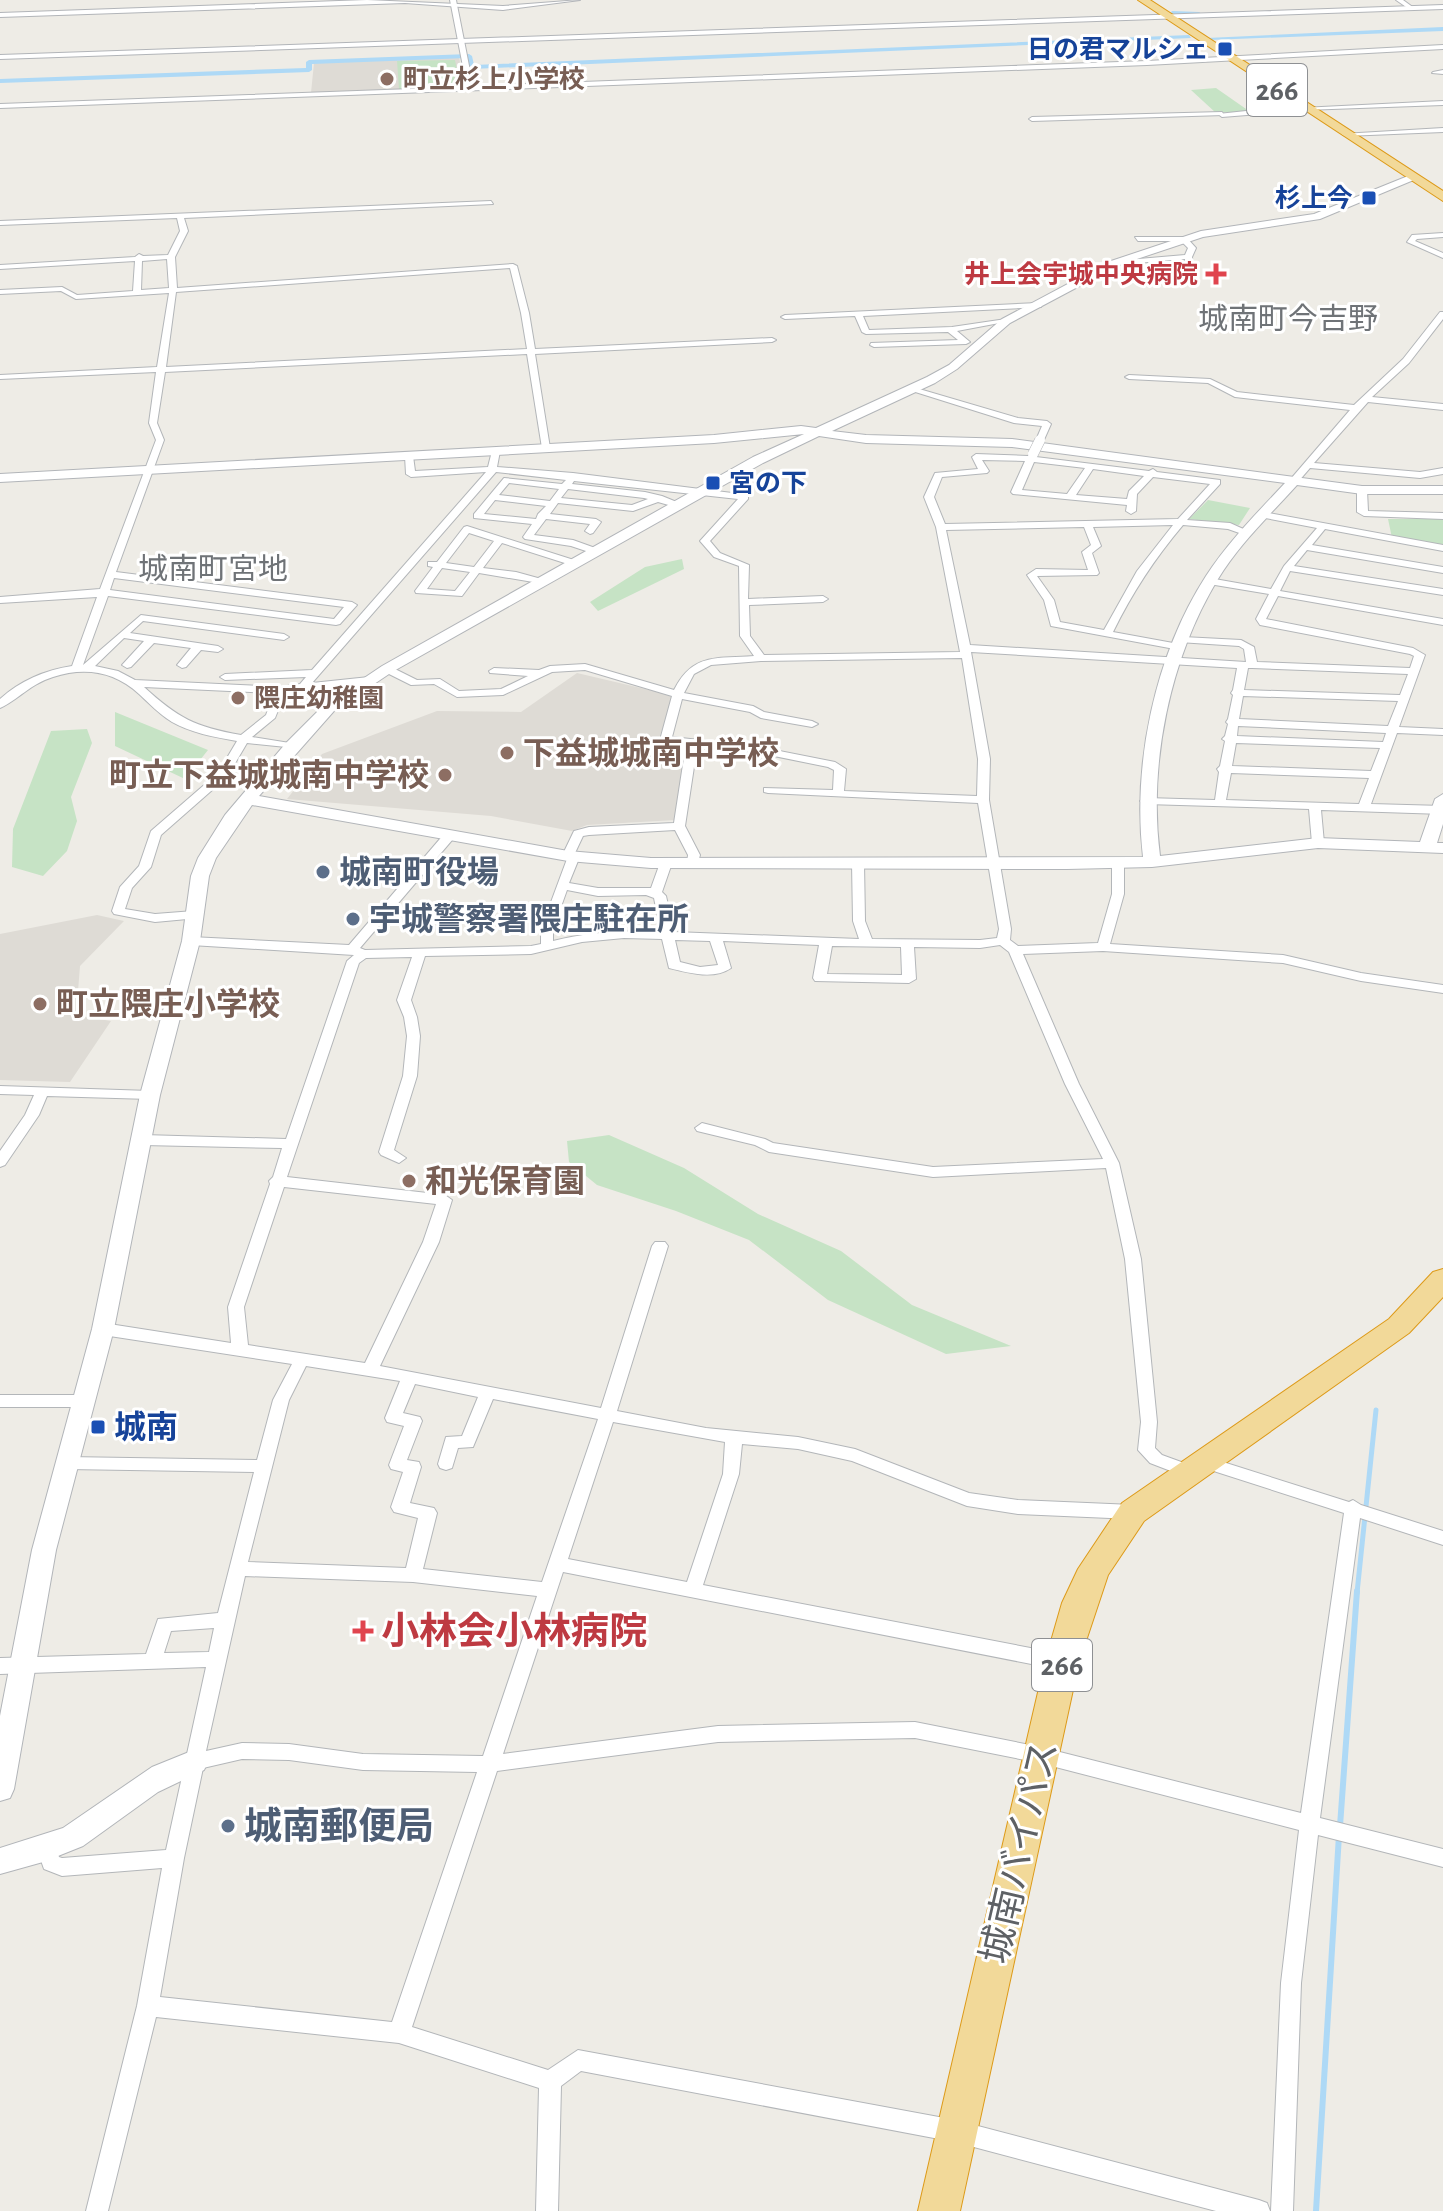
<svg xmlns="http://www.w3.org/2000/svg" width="1443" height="2211" font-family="'Alegreya Sans','Noto Sans JP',sans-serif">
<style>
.education{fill:#dedbd5}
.green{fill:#c6e3c5}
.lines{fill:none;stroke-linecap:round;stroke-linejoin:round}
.stream-far1{stroke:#aed9f6;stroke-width:5}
.stream{stroke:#aed9f6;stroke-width:6}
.canal{fill:#aed9f6;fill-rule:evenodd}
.street-casing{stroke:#b3b6b9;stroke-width:2}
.secondary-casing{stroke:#b2b5b9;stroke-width:2}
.highway-casing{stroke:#dd9a18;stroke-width:2}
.street{fill:#fff;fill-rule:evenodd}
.secondary{fill:#fff;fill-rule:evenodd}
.highway{fill:#f2d999;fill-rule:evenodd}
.street-bridge-casing{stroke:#b3b6b9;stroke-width:11;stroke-linecap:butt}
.street-bridge{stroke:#fff;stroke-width:10}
.transit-dot{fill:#1a4fb4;stroke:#fff;stroke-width:3}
.education-dot{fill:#8d6e63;stroke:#fff;stroke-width:3}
.health-dot{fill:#e0444e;stroke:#fff;stroke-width:3}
.service-dot{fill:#5c6f8a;stroke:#fff;stroke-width:3}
.labels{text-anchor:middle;stroke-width:6;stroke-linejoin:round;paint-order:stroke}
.far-transit-label{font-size:26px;font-weight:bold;fill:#164399;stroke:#fff;text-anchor:end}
.far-education-label{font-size:26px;font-weight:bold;fill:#785e54;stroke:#fff;text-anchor:start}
.far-health-label{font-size:26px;font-weight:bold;fill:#be3a42;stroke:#fff;text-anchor:end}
.shield{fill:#fff;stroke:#8e9093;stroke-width:2}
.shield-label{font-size:30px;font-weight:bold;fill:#5e6165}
.far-quarter-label{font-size:30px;fill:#6f7377;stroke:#fff}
.education-label{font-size:32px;font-weight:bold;fill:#785e54;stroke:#fff;text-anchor:start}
.service-label{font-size:32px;font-weight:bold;fill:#4e5e75;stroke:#fff;text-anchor:start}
.transit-label{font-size:32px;font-weight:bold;fill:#164399;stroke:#fff;text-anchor:start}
.near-health-label{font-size:38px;font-weight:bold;fill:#be3a42;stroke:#fff;text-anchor:start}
.near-service-label{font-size:38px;font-weight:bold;fill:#4e5e75;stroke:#fff;text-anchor:start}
.near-street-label{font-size:38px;fill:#5e6165;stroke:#fff}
</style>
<rect width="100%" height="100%" fill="#eeece6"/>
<path class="education" d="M459,57L465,88L311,93L314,63Z
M577,673L675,696L659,738L689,752L676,820L587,825L572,831L491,816L287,799L322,754L437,711L521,712Z
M97,915L124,921L80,966L78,991L81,1016L111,1021L70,1082L0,1080V934Z"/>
<path class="green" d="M455,60L460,86L399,89L397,61Z
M1216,88L1249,111L1216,113L1191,90Z
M1208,500L1250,508L1239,525L1189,519Z
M1388,519H1443V546L1392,538Z
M682,559L684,569L598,611L590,602L645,567Z
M115,712L208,750L185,779L115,746Z
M87,729L92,743L71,797L77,821L67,851L43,876L12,867L13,829L51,731Z
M609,1135L684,1168L758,1214L841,1251L912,1305L1011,1346L946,1354L828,1300L749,1240L676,1211L597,1185L569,1162L567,1141Z"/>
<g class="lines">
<path class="stream-far1" d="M1357,1593L1376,1410"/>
<path class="stream" d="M1340,1826L1357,1591
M1316,2211L1339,1835"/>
<path class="canal" d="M1172,11L1199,12L1202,14H1170Z
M1443,27V31L1210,40L1207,38Z
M1189,35L1191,38L472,69L469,67L467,58L312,64V70L309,72L0,83V79L306,68V62L309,60L469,54L472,56L474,65Z"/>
<g class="street-casing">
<path id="street" d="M450,0H456L473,86L1147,61L1443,45V49L1147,65L0,108V104L467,87Z
M1396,0H1403L1414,8L1409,9Z
M1443,70V74L1432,73L1433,72Z
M1443,101V105L1304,110L1301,108Z
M1222,112L1224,115L1032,121L1029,119L1032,117Z
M1443,128V132L1345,136L1342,134Z
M491,201L493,204L184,218L188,231L175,257L177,288L513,264L517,266L529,313L535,349L772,338L776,340L772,342L535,354L550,448L546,451L542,448L527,354L165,372L157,423L164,440L116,572L352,602L357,605L340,624L336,625L108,596L83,665L141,615L284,634L289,637L284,640L143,621L130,633L218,646L223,649L218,652L201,650L186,667L182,668L177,665L191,648L154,643L131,667L127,668L122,665L144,641L124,638L95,666L118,671L135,680L281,687L300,684L306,677L225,680L220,677L225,674L312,670L486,472L411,477L406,474L405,456L409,453L413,456L415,471L488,467L492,451L496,448L500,451L497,467L573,473L748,495V499L710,541L720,553L749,565L748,599L823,596L828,599L823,602L749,605L750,636L764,655L960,652L936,527L924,497L935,473L978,469L972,457L976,454L1028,456L1033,451L1037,454L1036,457L1149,471L1153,469L1157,472L1220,480V484L1187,520L1230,523L1250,532L1245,535L1228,529L1183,525C1155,558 1132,593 1113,632L1184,645L1185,647L1180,650L1051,626L1044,600L1027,575L1036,569L1088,570L1082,552L1091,545L1084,527L946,530L970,645L1246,662L1244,649L1239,646L1179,642V638L1183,637L1241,640L1254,647L1257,662L1410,668L1414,656L1410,654L1260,625L1256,619L1269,594L1209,584L1204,581L1209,578L1271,589L1284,566L1317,528L1260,517V513L1263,512L1443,545V551L1325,529L1312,545L1443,567V573L1307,550L1294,566L1443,589V595L1290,571L1280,591L1443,619V625L1278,596L1266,619L1413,648L1425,655L1399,727L1443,729V735L1397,733L1371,804L1443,806V814L1321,810L1324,843L1318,847L1312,843L1309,809L1146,804L1140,801L1146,798L1215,800L1219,772L1217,769L1220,766L1225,741L1222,739L1225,736L1228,724L1226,722L1228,719L1233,695L1231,693L1233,690L1237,668L971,652L990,759L989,800L1011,929L1010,940L1018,946L1098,943L1112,894V863L1118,859L1124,863V894L1110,944L1283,955L1361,973L1443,985V993L1361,981L1283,963L1103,951L1023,954L1079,1084L1119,1163L1141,1259L1157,1422L1155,1448L1162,1455L1195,1467L1197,1472L1195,1477L1189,1478L1150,1463L1138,1450L1141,1422L1125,1259L1106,1168L933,1177L769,1152L755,1145L697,1131L695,1128L702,1123L765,1139L773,1143L933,1167L1103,1159L1065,1084L1009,952L1000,945L980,948L914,947L916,979L909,983L815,981L813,978L819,945L723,941L731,968C714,980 689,973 669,968L662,939L624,938L582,942L531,954L425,956L411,1000L417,1017L420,1036L417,1076L394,1150L406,1158L399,1163L381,1155L379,1152L403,1076L407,1036L404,1017L397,1000L412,957L366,958L359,963L287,1177L445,1195L452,1200L439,1242L380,1366L601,1408L652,1246L655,1242H665L668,1246L617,1411L706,1428L798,1437L855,1449L969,1493L1018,1500L1133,1505L1139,1507L1142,1512L1139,1517L1133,1519L1018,1514L967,1506L852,1461L798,1449L742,1444L739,1474L703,1585L1062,1654L1068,1657L1071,1662L1068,1667L1062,1670L563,1572L503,1754L718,1726L915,1722L1040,1747L1301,1813L1344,1513L1198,1466L1196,1462L1198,1458L1204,1456L1349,1502L1353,1500L1361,1505L1443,1531V1545L1360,1518L1320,1818L1443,1849V1867L1318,1835L1301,1983L1293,2211H1271L1281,1983L1299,1830L1040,1763L915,1738L718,1742L497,1771L412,2027L548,2070L578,2050L955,2120L1259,2200L1267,2203L1270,2211H1216L955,2142L581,2071L561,2086L558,2211H536L539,2088L399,2043L156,2017L108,2211H86L137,2006L162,1868L62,1876L44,1869L37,1849L40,1843L47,1840L54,1843L59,1857L62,1858L166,1850L206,1667L0,1674V1658L146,1654L158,1619L218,1613L254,1472L67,1469L61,1467L59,1463L61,1459L67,1457L257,1460L273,1400L292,1364L103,1335L97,1333L95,1329L97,1325L103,1323L231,1343L228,1307L270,1184L269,1181L273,1177L282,1148L143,1145L136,1140L143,1135L286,1139L347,961L354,955L191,945L185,941L191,937L349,945L445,833H453V839L360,948L365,950L531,946L541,944V929L567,859L562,856L574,831L589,827L674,823L686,745L666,743L660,740L672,696L585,670L552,672L503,695L457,697L434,684L411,685L383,671V667H391L417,680L440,679L459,691L501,689L528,676L490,673L489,671L494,668L539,670L550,666L585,664L674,690C693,652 718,659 754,656L740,636L739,566L714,557L700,541L738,499L574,481L572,484L645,492L662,496L684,505L679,508L658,502L633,511L558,503L550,514L596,519L601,522L593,533L590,534L585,531L590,524L546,519L534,535L573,540L598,549V553L595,554L571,546L525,539L523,537L532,524L474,518V514L504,478L562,484L566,480L496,472L312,683L369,677L373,678V682L285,693L275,718L252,737L296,744V748L247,743L227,777L161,835L151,867L132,888L125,909L155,914L194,911L198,912L200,915L198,918L155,922L114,914L112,911L120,887L139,866L151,831L218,773L237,741C215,737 191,733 172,722C159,714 149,703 139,694C114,671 84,667 53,677C30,684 18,700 0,708V699C20,681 45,670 72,666L97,597L0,603V597L100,589L156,440L149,423L156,372L0,379V375L157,367L169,293L76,299L61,291L0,294V290L62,287L77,295L133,291L135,261L0,269V265L135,257L139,254L143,256L168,255L180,231L177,218L0,225V221ZM167,259L169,288L141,290L142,261ZM510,268L521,313L527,349L166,367L176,292ZM982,460L1025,461L1011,492L1013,494L1127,505L1126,511L1131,514L1136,511L1137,494L1153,477L1210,484L1178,519L945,524L934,497L942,477L987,473L989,471ZM1034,462L1085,468L1067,494L1022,490ZM1093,469L1144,476L1129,491L1127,499L1076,495ZM509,483L559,489L550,501L499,495ZM568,489L644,498L648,499L632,505L561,498ZM495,500L546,506L538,514L536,519L484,514ZM1173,525L1137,571L1104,630L1060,622L1054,600L1037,576L1097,575L1099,573L1092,553L1101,546L1093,527ZM114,578L344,607L334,619L110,590ZM962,658L978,759L977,796L844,791L846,769L835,762L754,746L672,737L682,699L750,712L761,718L812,727L818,724L812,721L764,712L753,706L684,693L694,674L711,665L761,661ZM1248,668H1252L1408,674L1400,695L1244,690ZM144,687L274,693L266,715L241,735C195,727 178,718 144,687ZM1243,696L1398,701L1388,726L1239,719ZM1238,726L1386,733L1383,742L1237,736ZM1236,743L1380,748L1371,771L1232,766ZM697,747L754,752L828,767L834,770L833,790L764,788V792L768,793L978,803L999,929L997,938L980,940L872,939L865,921L864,863L858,859L852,863L853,921L859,939L674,932L666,896L662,892L672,863L666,859L660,863L651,888H598L569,883L580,856L575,853L583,836L589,835L675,830L688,855L687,863L693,867L697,866L700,855L685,826ZM1231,773L1369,778L1359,804L1226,800ZM567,890L598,896L646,895L654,898L661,932C624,930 590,932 553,941V929ZM675,940L710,941L718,965L700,967L680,962ZM832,946L901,947L902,975L827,974ZM284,1187L436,1204L423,1242L365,1363L248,1345L244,1307ZM306,1366L400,1381L385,1418L387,1422L404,1426L389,1465L391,1469L403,1472L391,1507L394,1512L418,1518L406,1568L248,1562L289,1400ZM415,1384L478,1397L462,1436L446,1437L438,1464L440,1468L446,1470L452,1468L458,1448L473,1447L493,1399L598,1419L542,1582L423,1569L437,1513L434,1508L410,1503L421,1467L419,1462L407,1460L422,1421L420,1417L403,1413ZM613,1422L725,1442L723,1474L687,1582L568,1559ZM245,1576L413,1582L537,1596L483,1756L363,1754L289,1744L242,1743L206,1751ZM214,1628L209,1652L164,1653L171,1631ZM242,1759L289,1760L363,1770L477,1772L392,2022L160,1997L184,1858L203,1768Z
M1443,233V237L1417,239L1415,241L1443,253V258L1407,242L1412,235Z
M1135,237H1186L1196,248L1192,257L1193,266L1186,268L1185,259L1112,265L1111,263L1115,261L1185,255L1188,248L1181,241H1138Z
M1038,303L1042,305L1041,307L863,316L869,330L952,327L1006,319L1010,321L957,331L970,342L966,344L874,347L870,345L871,343L958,340L948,332L866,334L862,332L855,316L785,319L781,317L785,315Z
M1440,312H1443V319L1409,363L1372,397L1443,404V410L1368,402L1314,463L1420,472L1443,468V474L1420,478L1310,468L1297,483H1291L1289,481L1350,410L1235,397L1208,383L1129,379L1125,377L1129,375L1210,379L1237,392L1354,405L1403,359Z
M909,386L1018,418L1047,421L1051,424L1043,442H1037L1036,440L1042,426L1014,423L909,390Z
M1362,487L1367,490L1368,511L1443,513V519L1364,516L1357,512V490Z
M467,526L577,561L579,563L571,565L502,543L483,568L516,572L545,580V584L479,573L462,596L416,593L415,591L433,567L428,566V562H437L464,527ZM469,533L494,541L474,567L446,563ZM442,568L470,572L455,591L427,589Z
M0,1086L150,1091L157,1095L150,1099L47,1096L39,1115L5,1165L0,1167V1151L25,1115L34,1095L0,1094Z
M0,1395H83L89,1397L91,1401L89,1405L83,1407H0Z"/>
</g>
<g class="secondary-casing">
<path id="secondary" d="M367,0L503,6L580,0L503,10L405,3L0,17V13Z
M1443,5V9L0,59V55Z
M1304,105L1307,110L1222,117L1218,114Z
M1413,174L1416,179L1320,219L1203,237L1119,265L1010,323L957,369L935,383L832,431L866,435L1012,439L1362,486H1443V494H1362L1297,485C1270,515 1239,544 1218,579C1170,658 1148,764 1160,856L1318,838L1420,842L1435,799L1443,794V824L1437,843H1443V853L1318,848L1152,867L1067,869L651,868L568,861L252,805L216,858L209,876L200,941L160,1095L114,1329L56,1550L14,1789L10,1798L0,1801V1716L32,1550L92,1329L140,1095L182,941L191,876L198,858L225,815L286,743L324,705L382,666L753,457L804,434L714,443L0,482V474L714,435L801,426L816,428L927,377L949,365L1002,319L1111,261L1201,231L1314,214ZM819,436L866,443L1012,447L1285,483C1257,513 1228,542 1206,576C1155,655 1132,764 1143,857L651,858L568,851L259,796L334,711L392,672L763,463Z
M194,1750L204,1754L208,1762L204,1770L158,1792L83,1846L43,1862L0,1874V1848L63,1828L152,1767Z"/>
</g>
<g class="highway-casing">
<path id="highway" d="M1138,0H1150L1443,191V201Z
M1443,1269V1297L1409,1333L1144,1521L1108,1575L1079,1662L960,2211H918L1045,1662L1062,1603L1078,1569L1122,1503L1389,1319L1433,1272Z"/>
</g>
<use href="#street" class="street"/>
<use href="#secondary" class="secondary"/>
<use href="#highway" class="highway"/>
<g class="street-bridge-casing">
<path id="street-bridge" d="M1033,454L1040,440"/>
</g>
<use href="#street-bridge" class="street-bridge"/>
</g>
<g class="transit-dot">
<rect x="1217" y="41" width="16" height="16" rx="4"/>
<rect x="1361" y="190" width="16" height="16" rx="4"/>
<rect x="705" y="475" width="16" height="16" rx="4"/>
<rect x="90" y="1419" width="16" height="16" rx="4"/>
</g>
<g class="education-dot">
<circle cx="387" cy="79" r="8"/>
<circle cx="238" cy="698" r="8"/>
<circle cx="507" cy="753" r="8"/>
<circle cx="445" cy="775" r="8"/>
<circle cx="40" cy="1004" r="8"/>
<circle cx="409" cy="1181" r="8"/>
</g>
<g class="health-dot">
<path d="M1212 262h8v8h8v8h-8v8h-8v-8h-8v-8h8z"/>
<path d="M359 1619h8v8h8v8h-8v8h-8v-8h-8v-8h8z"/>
</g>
<g class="service-dot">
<circle cx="323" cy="872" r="8"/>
<circle cx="353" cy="919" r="8"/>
<circle cx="228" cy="1826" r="8"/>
</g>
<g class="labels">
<g class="far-transit-label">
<text x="1209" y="58">日の君マルシェ</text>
<text x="1353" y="207">杉上今</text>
<text x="729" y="492" text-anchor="start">宮の下</text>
</g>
<g class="far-education-label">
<text x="403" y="88">町立杉上小学校</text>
<text x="254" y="707">隈庄幼稚園</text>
</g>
<g class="far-health-label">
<text x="1198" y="283">井上会宇城中央病院</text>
</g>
<g class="shield">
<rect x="1247" y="64" width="60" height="52" rx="6"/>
<rect x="1032" y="1639" width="60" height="52" rx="6"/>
</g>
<g class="shield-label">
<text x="1277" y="100">266</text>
<text x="1062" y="1675">266</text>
</g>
<g class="far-quarter-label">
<text x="1288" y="329">城南町今吉野</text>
<text x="213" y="579">城南町宮地</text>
</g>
<g class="education-label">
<text x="523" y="764">下益城城南中学校</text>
<text x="429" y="786" text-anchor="end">町立下益城城南中学校</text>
<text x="56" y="1015">町立隈庄小学校</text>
<text x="425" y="1192">和光保育園</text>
</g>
<g class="service-label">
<text x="339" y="883">城南町役場</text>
<text x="369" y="930">宇城警察署隈庄駐在所</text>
</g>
<g class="transit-label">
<text x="114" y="1438">城南</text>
</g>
<g class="near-health-label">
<text x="381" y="1644">小林会小林病院</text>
</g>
<g class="near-service-label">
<text x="244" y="1839">城南郵便局</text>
</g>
<g class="near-street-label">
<text transform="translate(1019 1852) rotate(-77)" y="13">城南バイパス</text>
</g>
</g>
</svg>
